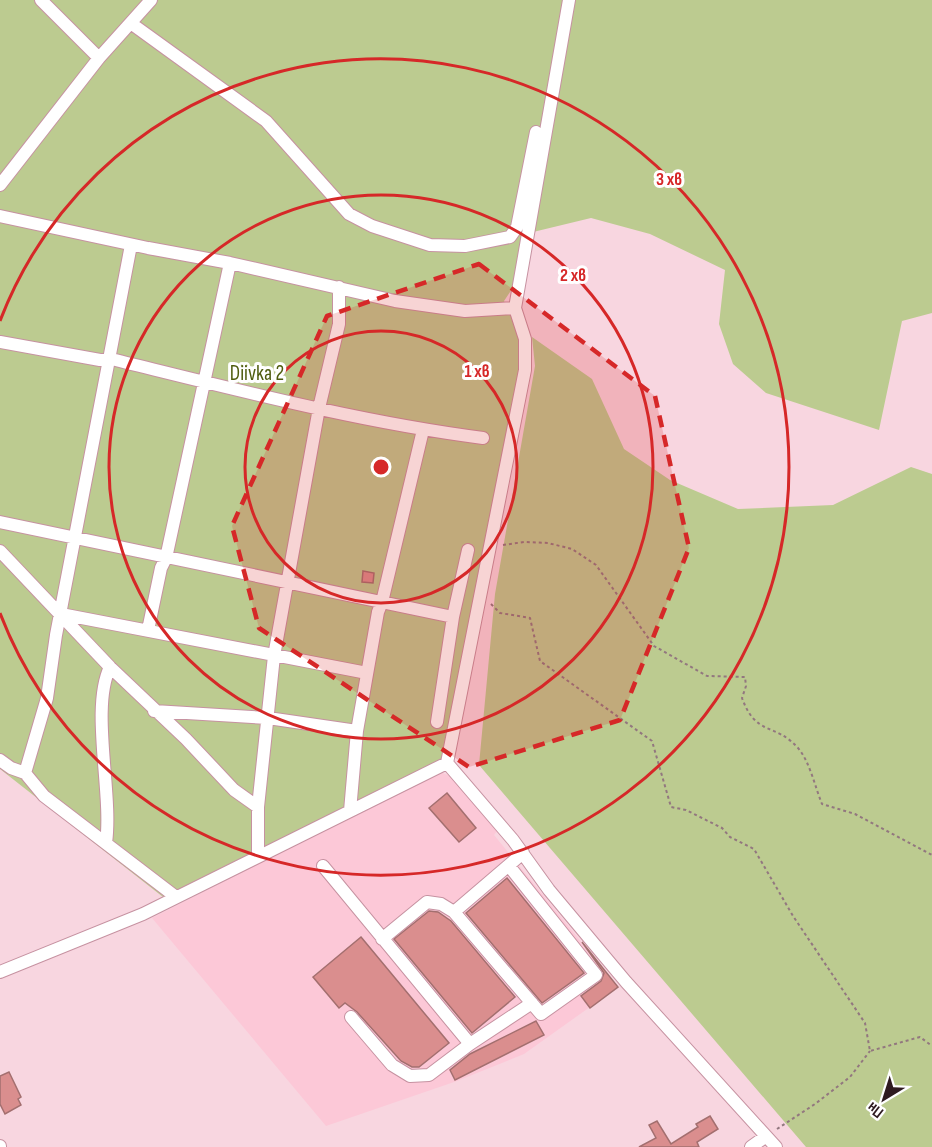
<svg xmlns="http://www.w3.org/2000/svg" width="932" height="1147" font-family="'Sofia Sans Condensed',sans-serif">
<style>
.built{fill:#fcc8d7}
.green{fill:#bccb90}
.building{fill:#da8e8e;stroke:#a36f6f;stroke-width:1.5}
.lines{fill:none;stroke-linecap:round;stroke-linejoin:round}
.minor-casing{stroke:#c692a1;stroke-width:14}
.path{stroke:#92777f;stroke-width:2;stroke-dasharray:3 3;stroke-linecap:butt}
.minor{stroke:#fff;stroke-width:12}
.marked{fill:#d62828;fill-opacity:0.2;stroke:#d62828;stroke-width:4.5;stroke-dasharray:12 8;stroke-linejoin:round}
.ring{fill:none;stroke:#d62828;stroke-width:3}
.labels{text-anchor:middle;stroke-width:6;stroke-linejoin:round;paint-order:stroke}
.park-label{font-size:21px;fill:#4e5c0e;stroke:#fff}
.centre{fill:#d62828;stroke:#fff;stroke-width:3}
.ring-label{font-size:18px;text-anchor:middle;font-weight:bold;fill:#d62828;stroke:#fff;stroke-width:6;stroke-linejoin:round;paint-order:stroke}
</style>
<rect width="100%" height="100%" fill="#f8d6e0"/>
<path class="built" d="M440,772L450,776L498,830L494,835L618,987L524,1054L457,1081L326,1126L152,918Z"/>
<path class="green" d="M0,0H567L522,241L512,289L504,301L519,330L520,368L447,754L429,770L243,862L163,897L0,769Z
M572,0H932V313L902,321L879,430L766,393L733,364L719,324L725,270L650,234L591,218L529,233Z
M532,337L592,379L624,449L670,480L738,509L833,505L911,467L932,474V1147H806L479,765L495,594L535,366Z"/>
<path class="building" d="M363,571L374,573L373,583L362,582Z
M447,793L476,828L459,842L429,808Z
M507,878L584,973L542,1003L466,913Z
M429,911L438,912L451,921L515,997L472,1033L394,939Z
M361,937L449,1043L419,1067H412L401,1061L357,1012L345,1003L339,1008L313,977Z
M582,942L618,987L590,1008L581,996L601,981L604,973Z
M536,1021L544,1035L455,1080L450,1070L470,1054Z
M9,1072L21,1097L18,1099L21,1105L5,1114L0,1104V1076Z
M710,1116L718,1129L697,1142L699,1147H639L656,1138L649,1125L657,1121L671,1144L698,1127L696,1124Z"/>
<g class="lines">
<g class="minor-casing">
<path id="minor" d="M41,0L99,58
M132,24L266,121L349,214L372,226L430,245L465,246L510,237L517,227L536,132
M0,185L99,58L151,0
M0,216L148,248L230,263L395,301L465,311L515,308
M0,342L100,360L111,359C234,389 358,422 483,438
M0,522L453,617
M0,551L110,667L186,739L234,790L258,807
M61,614L367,673
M148,630L161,568L166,558L230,263
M154,711L268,718L357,731
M437,722L453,617L468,550
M0,760L11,768L25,773L44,796L176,897
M447,763L525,370V339L515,308L569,0
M447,763L513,840L549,890L626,982L776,1147
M25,773L47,698L56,635L131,245
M350,811L357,731L378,612L382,602L423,430
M106,843C113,793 90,709 110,667
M258,856V807L274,656L319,408L339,324V287
M323,866L470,1044
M454,912L523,853
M382,939L427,902L441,904L454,912L541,1014L596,975L509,866
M0,972L143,914L447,763
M351,1017L392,1065L410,1076L429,1075L470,1044L532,1003
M0,1146V1147
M751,1147L765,1137"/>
</g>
<path class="path" d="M503,545L524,542L548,543L572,549L596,565L654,646L707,676L745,677L746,686L742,698C756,737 775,722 798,748C810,762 815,787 822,804L855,814L932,855
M491,604L500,613L530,618L540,661L652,741L671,807L686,810L722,828L730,837L754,849L793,916L865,1023L870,1051L920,1037L932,1046
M777,1129L815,1104L850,1077L870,1051"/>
<use href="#minor" class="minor"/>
</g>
<path class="marked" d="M479,264L655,396L689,548L620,720L469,767L259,628L232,526L327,316Z"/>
<g class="ring">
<circle cx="381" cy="467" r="136"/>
<circle cx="381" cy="467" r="272"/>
<path d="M0 321A408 408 0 1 1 0 613"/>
</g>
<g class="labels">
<g class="park-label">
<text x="257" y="380">Diivka 2</text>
</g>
</g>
<circle cx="381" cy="467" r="9" class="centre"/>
<g class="ring-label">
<text x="669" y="185">3 хв</text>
<text x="573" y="281">2 хв</text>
<text x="477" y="377">1 хв</text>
</g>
<g transform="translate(884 1099) rotate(218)" stroke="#ffffff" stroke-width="4.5" paint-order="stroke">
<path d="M0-4.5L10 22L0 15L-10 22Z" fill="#2e1a20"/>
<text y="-9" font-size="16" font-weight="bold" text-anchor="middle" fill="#2e1a20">Пн</text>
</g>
</svg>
